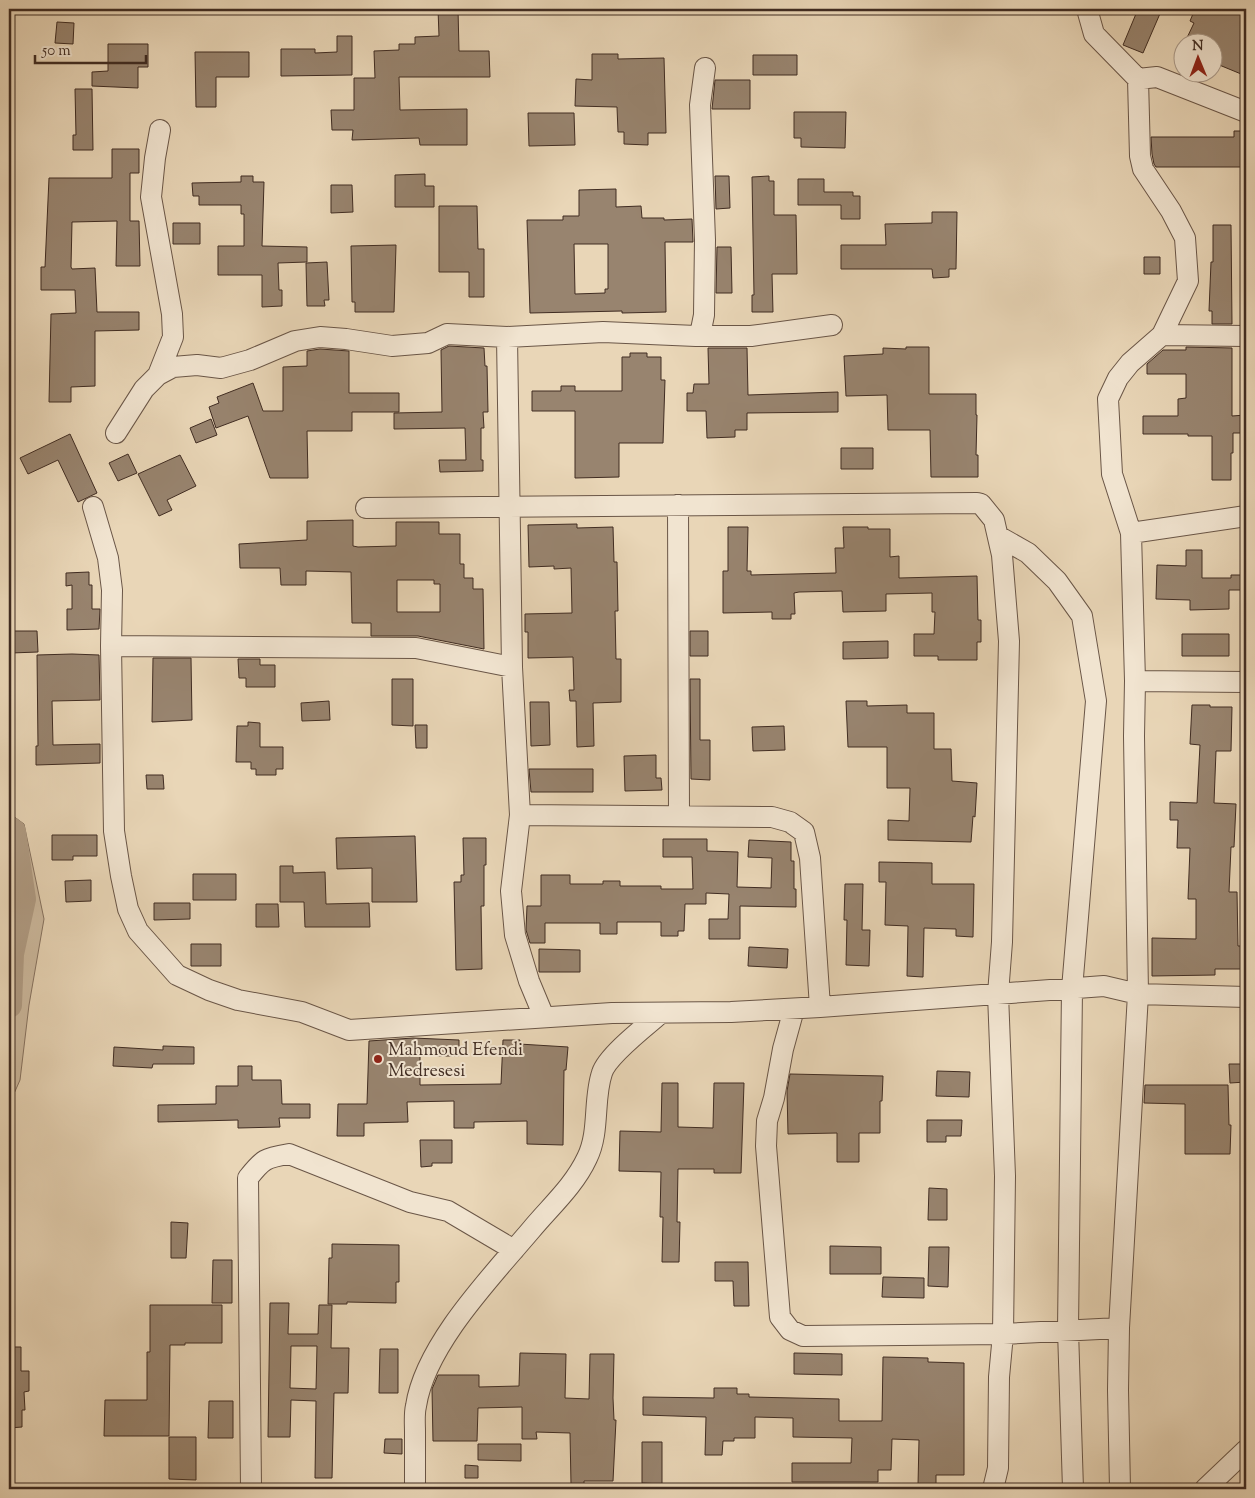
<svg xmlns="http://www.w3.org/2000/svg" width="1255" height="1498" font-family="'Sorts Mill Goudy',serif">
<style>
.green{fill:#ccb99e;stroke:#867260}
.lines{fill:none;stroke-linecap:round;stroke-linejoin:round}
.river{stroke:#b09c84;stroke-width:26}
.building{fill:#98846f;stroke:#402c22;fill-rule:evenodd}
.minor-casing{stroke:#6a5647;stroke-width:22}
.minor{stroke:#f1e4d0;stroke-width:20}
.poi-dot{fill:#8f2418;stroke:#f1e4d0;stroke-width:2}
.labels{text-anchor:middle;stroke-width:4;stroke-linejoin:round;paint-order:stroke}
.poi-label{font-size:18px;fill:#402c22;stroke:#f1e4d0;text-anchor:start}
</style>
<rect width="100%" height="100%" fill="#e9d6b7"/>
<filter id="stains"><feTurbulence type="fractalNoise" baseFrequency=".004" numOctaves="4"/><feColorMatrix values="0 0 0 0 .2 0 0 0 0 .09 0 0 0 0 .02 0 0 0 .5 -.17"/></filter>
<radialGradient id="worn" r=".72"><stop offset=".6" stop-color="#630" stop-opacity="0"/><stop offset="1" stop-color="#630" stop-opacity=".3"/></radialGradient>
<path class="green" d="M9,813L24,824L44,919L29,1005L20,1080L9,1105Z"/>
<g class="lines">
<path class="river" d="M9,829L13,832L23,899L11,954L9,1005"/>
</g>
<path class="building" d="M438,9H458L459,51H489L490,77H399L400,110L467,109V145H420L419,138L352,140L353,130H332L331,110H354V78H375L374,51L399,50V44H415V37L439,36Z
M1138,9H1162L1143,53L1123,45Z
M1195,9H1246V76L1212,62V42H1185L1194,23L1190,21Z
M57,22L74,23L73,44L55,43Z
M337,36H352V75L281,76V49H315V53L337,52Z
M108,44H148V67H138V88L92,86V72L108,71Z
M195,52H249V77H216V107H196Z
M592,54H618V59L664,58L666,133H648V145L624,144V132H618L617,107L575,106L576,79L592,80Z
M753,55H797V75H753Z
M715,80H750V109H712Z
M75,89H92L93,150H73V135H76Z
M794,112H846L845,148L801,147V138H794Z
M528,113H574L575,145L529,146Z
M1234,131H1246V167H1156L1154,164L1152,154L1151,137H1234Z
M112,149H139V173H130V221H139L140,266H116L117,221L72,222L71,267L72,269L95,268L97,312H139V330L95,331V386L71,387V402H49L51,314L76,313L75,290H41V267H45L49,178H112Z
M425,174V186H434V207H395V175Z
M241,176H253V182H264L262,246L307,247V262L278,263L279,290H282V306L262,307V275H218V246H244V214H241V205H199V196H193L192,183L241,182Z
M715,176H729L730,208L716,209Z
M769,176V181H774V215H796L797,274H772L773,312H752V295H754L752,177Z
M798,179H824V192H853V196H860V219H841V205H798Z
M331,185H352L353,212L331,213Z
M616,189V207L641,206L642,218H664V220L692,219L693,242H665L666,312L622,313V311L530,313L527,220H563V216H579V190ZM574,244H608V289H605V293L575,294Z
M439,206H477L478,249H484V297H469V272H439Z
M932,212H957L956,269H949V277L933,278L932,269H841V245H886L885,224L932,223Z
M173,223H200V244H173Z
M1213,225H1231L1232,324H1212V311H1209L1211,262H1213Z
M396,245L394,312H355V302H352L351,246Z
M717,247H731L732,293H716Z
M1144,257H1160V274H1144Z
M327,262L329,300H324L325,306H307L306,263Z
M449,346L484,348L485,366H487L488,412H483L484,428H481V460H483V471L440,472L439,460H466L465,428L394,429V413L442,412L441,350Z
M906,347H929V394H976V415H977L976,455H978V477H931L930,430H888L887,395L846,396L844,356L883,354V348L906,349Z
M1186,347L1232,348V416L1246,415V433H1233V453H1231V480H1212V436H1188V434H1143V416H1178V399L1186,398V374H1147V364L1163,350H1186Z
M708,348H747L748,395L838,392V412L747,413V430H735V437L707,438L706,411H687V393H693L694,384H709Z
M320,349L349,351V393H399V412H352V431H307L308,478H270L248,416L216,428L209,407L219,403L217,397L253,383L263,411H283V367L307,366V351Z
M630,353H647V357H661V380H665L663,443H619V477L575,478V411H532V391H561V386H575V391H622V357H630Z
M211,419L217,435L196,443L190,428Z
M70,434L97,493L78,502L58,460L28,474L20,458Z
M841,448H873V469H841Z
M128,454L137,473L118,481L109,463Z
M180,455L196,486L167,500L172,510L159,516L138,474Z
M353,520V546L358,547L396,546V522H439V534H460V564H464V578H473V589H483L484,649L418,636H371V623H352L351,572L306,571V585H281L280,568H240L239,544L307,540V521ZM397,580H434V584H440V612H397Z
M577,524V528L613,527L614,562H617L618,611H615L616,659H621V702L593,703L594,746L577,747L576,701H570L569,690H574L573,657L528,658V632H525V614L572,613L571,568L554,569V566L529,567L528,525Z
M728,527H748L747,571H751V575L836,573L835,548H844L843,527H868V529H890V557L899,556V578L977,576L978,620H981V642H977V660H938V656H914V634H934L935,612H932V593L886,594V611L843,612L842,591L799,592L794,593L795,614H791V619H772V612L723,613V571H728Z
M1186,550H1202V578H1231V575H1246V590H1229V609L1190,610V600L1156,599L1157,565L1186,566Z
M89,572V585H92V609H100L99,629L67,630V609H72V585L66,586V573Z
M11,631H37L38,652L11,653Z
M690,631H708V656H690Z
M1182,634H1229V656H1182Z
M888,641V658L843,659V642Z
M72,654L99,655L100,700L52,701L53,745L100,744V763L36,765V746H38L37,655Z
M153,658H191L192,720L152,722Z
M238,659H260V665H275V687H246V678H239Z
M392,679H413V726L392,725Z
M690,679H700V740H710V780L691,779Z
M329,701L330,720L302,721L301,703Z
M846,701H867V706L907,705V713H934V749H951L952,781L977,783L975,817L973,816L971,842L888,840V820L909,821L910,788H887V747H848Z
M530,702H549L550,745L531,746Z
M1192,705H1210V707H1232L1231,751H1216L1214,803L1236,804L1234,847H1231L1229,892H1237L1238,946H1246V969H1215V975L1152,976V938L1196,939V899H1188L1190,848H1177L1178,820H1170V802L1197,803L1200,745L1190,744Z
M248,722L260,723V747H283V769H276V775H256V769H251V762H236L237,726H248Z
M415,725H427V748H416Z
M784,726L785,750L753,751L752,727Z
M656,755V778H661L662,790L625,791L624,756Z
M529,769H593V792H531Z
M146,775H163L164,789H147Z
M52,835H97V856H73V860H52Z
M415,836L417,902H372V868L337,869L336,838Z
M463,838H486V865H484V906H481L482,969L456,970L454,882H461V875H464Z
M663,839H707V851L738,852L737,887L771,888L772,858L748,857L749,840L791,842V861H794V889H796V907L740,906V939H709V919H728L729,894L706,893V904H685L684,931H678V936H661V922H617V934H600V923H545V943H530L526,930L527,906H541V875H570V884H603V881H620V886H661V889H693L692,857H663Z
M879,862L932,863V884H974L973,937L956,936V929L924,928L923,977L907,976L908,926L885,925L886,882H879Z
M280,866H293V873L325,872L326,904L369,903L370,927H305L304,902H280Z
M193,874H236V900H193Z
M91,880V901L66,902L65,881Z
M845,884H863L862,930H870L869,966L846,965L847,920H844Z
M154,903H190V919L154,920Z
M256,904H278L279,927H256Z
M191,944H221V966H191Z
M749,947L788,949L787,968L748,966Z
M539,949L580,950V972H539Z
M413,1038L459,1040V1056H420V1085L501,1084L503,1040H520L519,1044L568,1047L566,1070H564L563,1145L527,1144V1121L474,1122V1128H454V1101L407,1102L408,1122L364,1123V1136H337L338,1104H367L369,1041Z
M163,1046L194,1047V1064H153L152,1068L113,1066L114,1047L163,1050Z
M1229,1064H1246V1082L1230,1083Z
M238,1066H252V1080H281L282,1104H310V1118H279L280,1127L238,1128V1120L158,1122V1105L216,1104V1086H238Z
M937,1071L970,1072L969,1097L936,1096Z
M790,1074L883,1076L882,1101H880V1133H859V1162H837V1133L788,1134L787,1091Z
M662,1083H678V1127L713,1128L714,1083H744L741,1173H714V1169H678L677,1222H680L679,1262H662L663,1217H660L661,1172L619,1171L620,1131L661,1132Z
M1145,1085H1228L1229,1125H1231L1230,1154H1185V1104L1144,1103Z
M927,1120H962L961,1136H946V1142H927Z
M420,1140H452V1163H432V1166L421,1167Z
M929,1188L947,1189V1220H928Z
M171,1222L188,1223L186,1258H171Z
M332,1244L399,1245V1282H396V1303L347,1302V1304H328L329,1258H332Z
M830,1246L881,1247V1274H830Z
M929,1247H949L948,1287L928,1286Z
M213,1260H232V1303H212Z
M715,1262H748L749,1306H734L733,1281H715Z
M883,1277L924,1278V1298L882,1297Z
M270,1303H289L288,1334H318L319,1305H332L331,1348H349L348,1393H334L332,1478H315L316,1401L291,1400L290,1437H268ZM291,1346H317L316,1389L290,1388Z
M150,1305H222V1343H185V1345H170L169,1436H104L105,1400H147V1352H150Z
M9,1347H21V1371H29V1391L24,1392L25,1410H22V1427L9,1428Z
M380,1349H398V1393H379Z
M520,1353L566,1354L565,1398L589,1399L590,1354H614L613,1398L614,1420H616L613,1481H584V1484H571L570,1433L536,1432L537,1439H522V1407L478,1408L477,1441H433L432,1389L438,1375H479V1387L519,1386Z
M794,1353L842,1354V1375L794,1374Z
M883,1357L928,1358V1362L964,1363V1475H936V1485H918L919,1440L892,1439L891,1470H878V1482H792V1463H851L852,1438L793,1437V1418L755,1417V1438H734V1441H723L722,1455H705L706,1417L643,1415V1397L714,1398V1388H737V1394H749V1397L839,1399V1421H882Z
M209,1401H233V1438H208Z
M169,1437H196V1480L169,1479Z
M385,1439H402V1454L384,1453Z
M642,1442H662V1484L642,1483Z
M478,1444H521V1461L478,1460Z
M465,1465L478,1466V1478H465Z"/>
<g class="lines">
<g class="minor-casing">
<path id="minor" d="M1087,9L1094,34L1138,79L1140,156L1143,169L1171,211L1185,238L1188,281L1162,335L1130,363L1118,378L1108,399L1112,474L1131,533L1135,681L1134,736L1138,994L1119,1328L1118,1390L1120,1489
M1138,79L1157,77L1246,112
M1162,335L1246,336
M696,336H751L832,325
M507,337L512,667L520,815L511,891L515,935L529,981L544,1017
M158,375L173,337L172,314L151,197L155,158L160,130
M116,433L144,389L158,375L173,367L197,365L221,368L250,360L295,341L320,337L346,339L392,346L428,343L447,334L507,337L603,332L696,336L701,330L704,315L705,240L700,105L705,68
M678,505L679,816
M93,507L108,558L112,590L111,646L114,831L121,876L128,909L138,931L177,975L209,990L238,1000L302,1012L349,1030L612,1013L731,1012L820,1007L1104,986L1138,994L1246,997
M366,508L977,503L981,504L994,520L1002,555L1009,641L1002,942L998,994L1005,1176L1003,1334L999,1377L998,1468L993,1489
M1131,533L1246,516
M998,536L1028,553L1057,581L1082,616L1096,701L1072,989L1068,1330L1073,1489
M111,646L416,648L512,667
M1135,681L1246,682
M520,815L772,817L790,822L804,832L810,858L820,1007
M794,1009L783,1049L774,1098L767,1121L766,1146L780,1317L790,1330L803,1336L1003,1334L1119,1328
M251,1489L248,1178C263,1159 265,1158 289,1154L410,1202L448,1211L514,1250
M415,1489C415,1470 415,1451 415,1432C415,1424 414,1414 416,1406C425,1345 492,1276 531,1230C550,1207 574,1186 587,1158C600,1132 593,1099 602,1073C607,1056 646,1026 660,1014
M1205,1489L1246,1450"/>
</g>
<use href="#minor" class="minor"/>
</g>
<circle class="poi-dot" cx="378" cy="1059" r="5"/>
<g class="labels">
<g class="poi-label">
<text x="388" y="1055">Mahmoud Efendi<tspan x="388" dy="21">Medresesi</tspan></text>
</g>
</g>
<rect width="1255" height="1498" fill="none" stroke="#e9d6b7" stroke-width="30"/>
<rect x="10" y="10" width="1235" height="1478" fill="none" stroke="#402c22" stroke-width="2.5"/>
<rect x="15" y="15" width="1225" height="1468" fill="none" stroke="#402c22"/>
<g transform="translate(1198 58) rotate(359)"><circle r="24" fill="#f1e4d0" stroke="#aa9a8a"/>
<path d="M0-4L9 19L0 12L-9 19Z" fill="#8f2418"/>
<text y="-8" font-size="14" font-weight="bold" text-anchor="middle" fill="#402c22">N</text>
</g>
<path d="M35 55v8h111v-8" fill="none" stroke="#402c22" stroke-width="2.5"/>
<text x="42" y="55" font-size="15" fill="#402c22" stroke="#f1e4d0" stroke-width="4" paint-order="stroke">50 m</text>
<rect width="100%" height="100%" filter="url(#stains)"/>
<rect width="100%" height="100%" fill="url(#worn)"/>
</svg>
